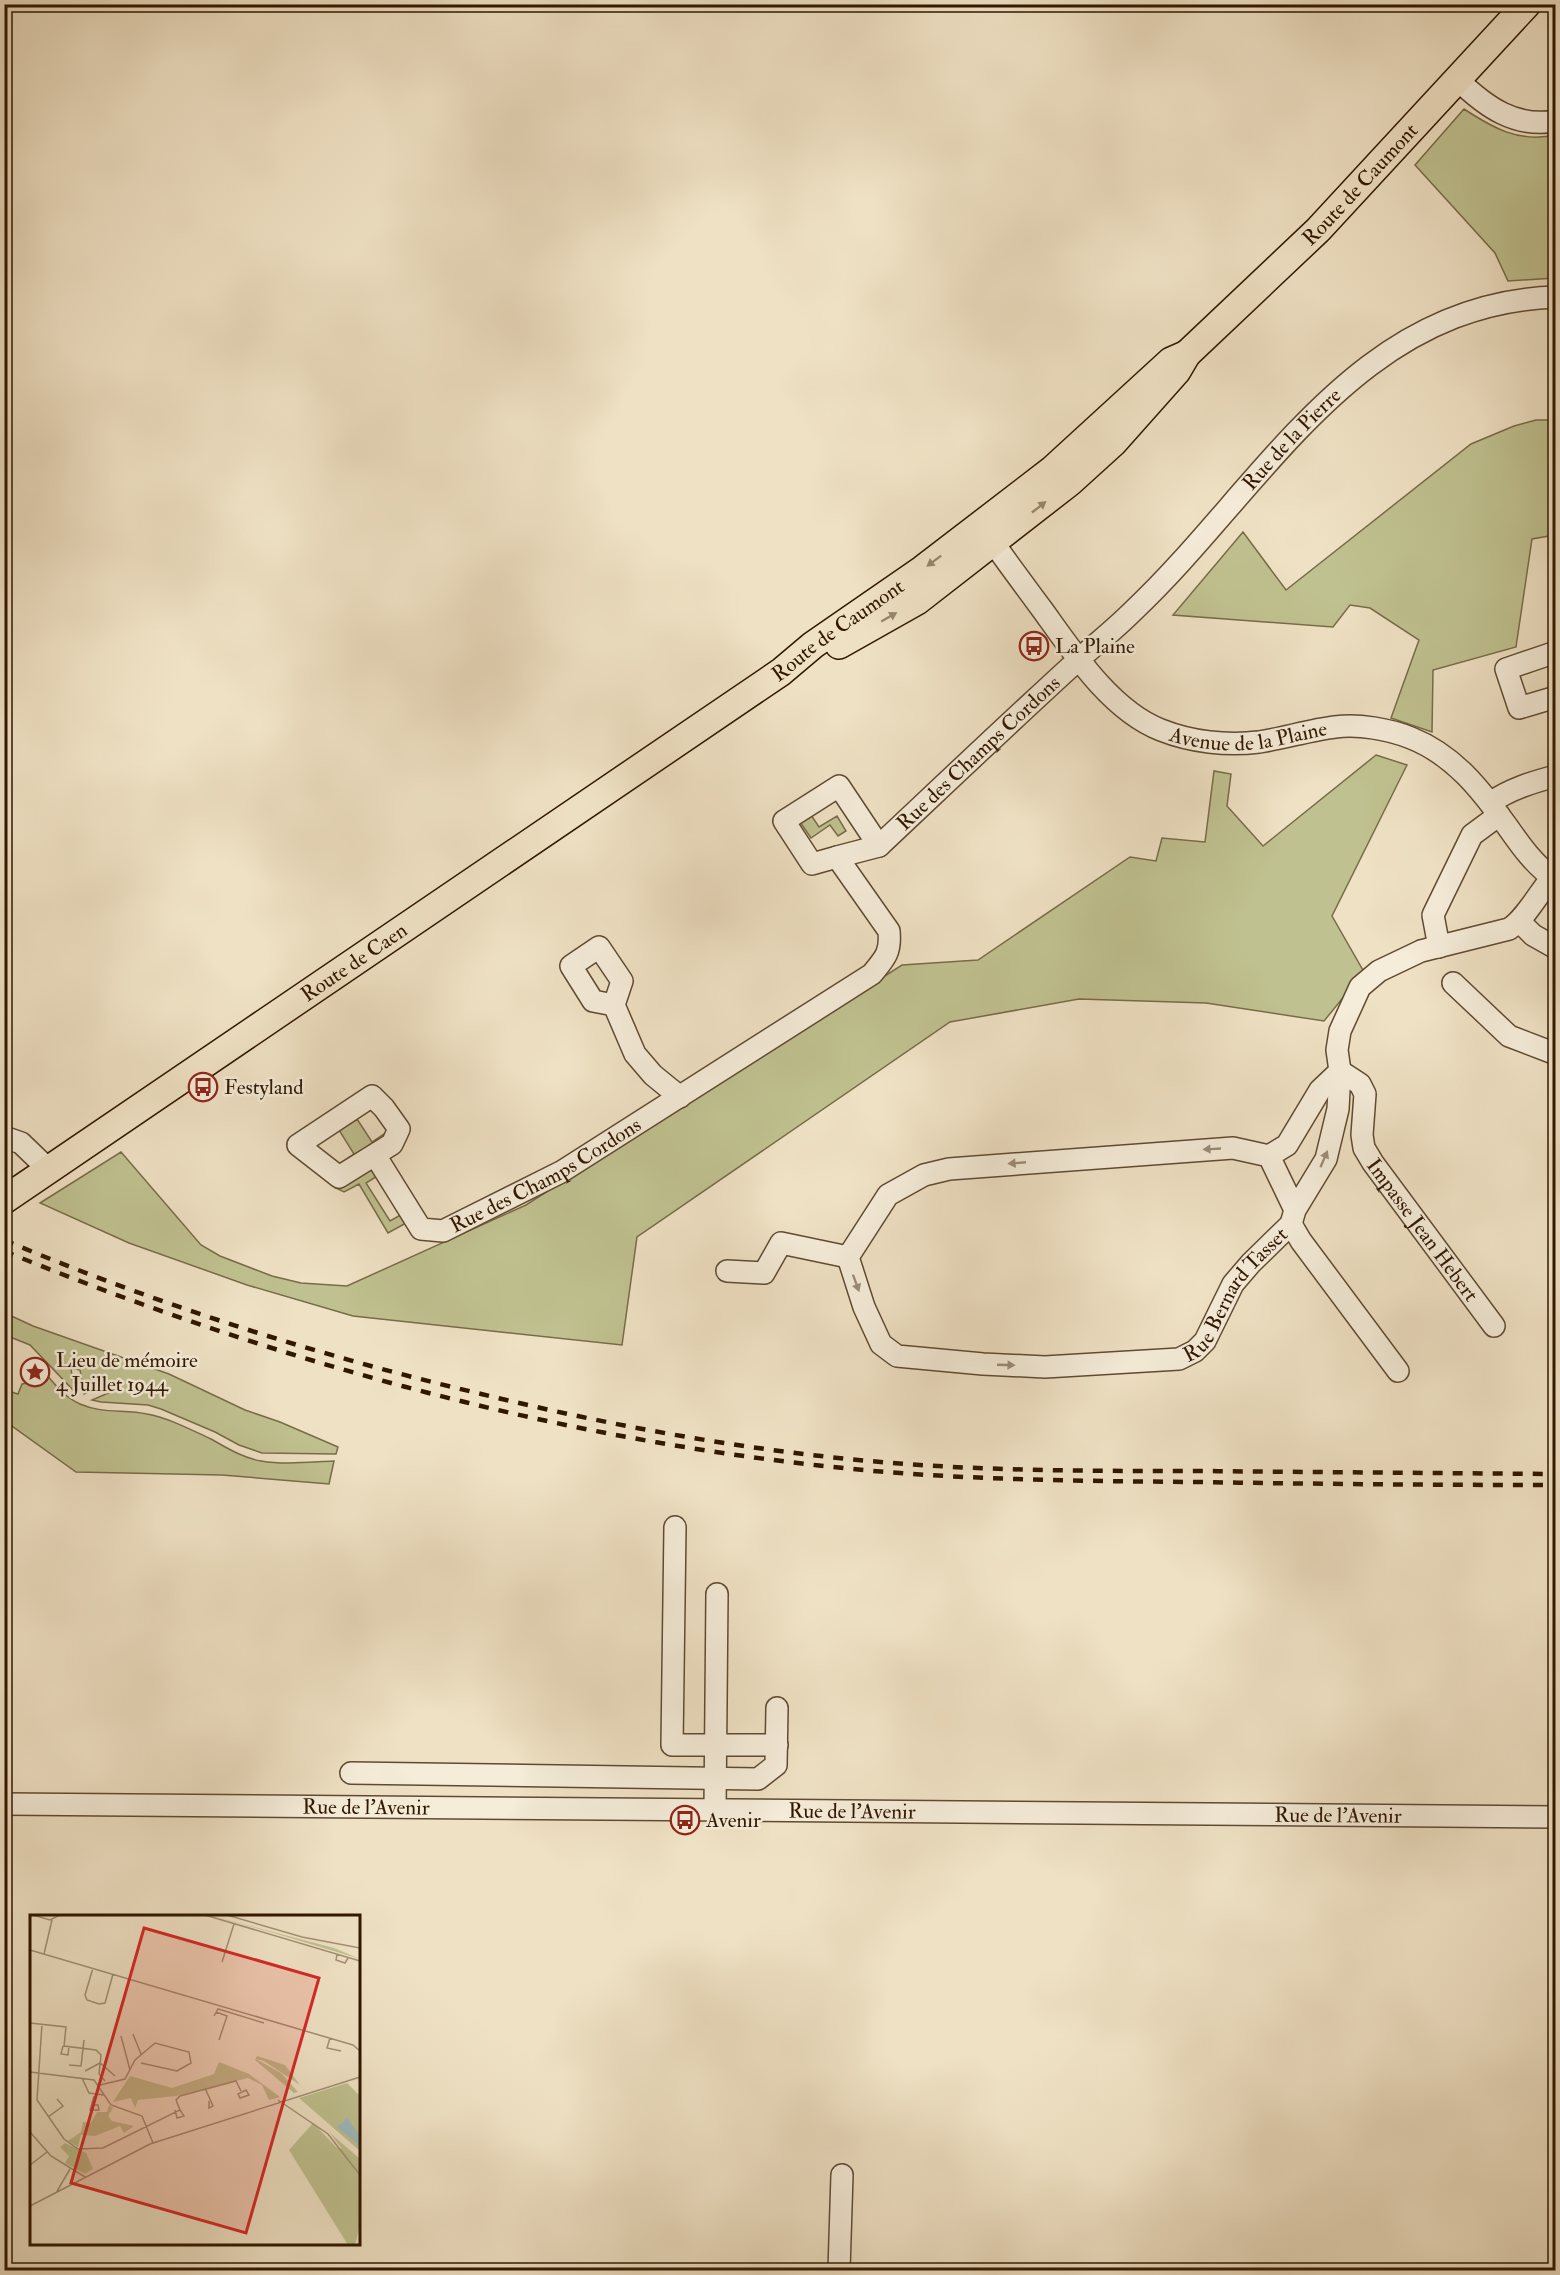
<svg xmlns="http://www.w3.org/2000/svg" width="1560" height="2275" font-family="'IM FELL Double Pica',serif">
<style>
.green{fill:#c0c190;stroke:#786c48;stroke-width:1.5}
.lines{fill:none;stroke-linecap:round;stroke-linejoin:round}
.minor-casing{stroke:#604a31;stroke-width:24}
.major-casing{stroke:#301700;stroke-width:30}
.minor{stroke:#f5ecd9;stroke-width:21}
.major{stroke:#efe1c4;stroke-width:27}
.rail{stroke:#301700;stroke-width:4.5;stroke-dasharray:10 10;stroke-linecap:butt}
.oneway{fill:#99866c}
.oneway2{fill:#9c8c77}
.labels{text-anchor:middle;stroke-width:5;stroke-linejoin:round;paint-order:stroke}
.street-label{font-size:21px;fill:#301700;stroke:#f5ecd9}
.poi-label{font-size:21px;fill:#301700;stroke:#f5ecd9;text-anchor:start}
.inset-road{fill:none;stroke:#a39076;stroke-width:1.5}
.view{fill:#d62828;fill-opacity:0.15;stroke:#d62828;stroke-width:3}
.inset-edge{fill:none;stroke:#301700;stroke-width:3}
</style>
<rect width="100%" height="100%" fill="#efe1c4"/>
<filter id="stains"><feTurbulence type="fractalNoise" baseFrequency=".00333" numOctaves="4"/><feColorMatrix values="0 0 0 0 .2 0 0 0 0 .09 0 0 0 0 .02 0 0 0 .5 -.17"/></filter>
<radialGradient id="worn" r=".72"><stop offset=".6" stop-color="#630" stop-opacity="0"/><stop offset="1" stop-color="#630" stop-opacity=".3"/></radialGradient>
<path class="green" d="M1464,109C1493,128 1519,143 1555,135V278L1508,281L1495,253L1415,165Z
M1536,420H1555V535L1532,539L1516,647L1433,670L1432,732L1391,718L1419,640L1370,608L1350,605L1333,627L1173,615L1243,532L1286,590L1471,444L1514,426Z
M1376,755L1407,765L1332,916L1364,972L1324,1021L1206,1003L1079,999L950,1022L637,1237L622,1345L353,1316L247,1285L129,1243L40,1203L121,1152L201,1245L220,1256L272,1276L301,1283L347,1286L526,1205L902,965L978,960L1130,857L1156,861L1162,838L1205,842L1214,771L1231,774L1227,806L1263,846Z
M811,815L819,827L837,816L846,831L838,836L830,825L811,838L800,822Z
M357,1119L372,1142L384,1134V1140L345,1163L342,1162L354,1154L339,1130Z
M368,1169L379,1175L366,1183L390,1221L404,1213L406,1223L388,1233L359,1184L344,1192L336,1188Z
M5,1313L33,1326L169,1374L245,1410L280,1422L338,1447L336,1454L262,1453L239,1445L215,1432L161,1409L148,1405L101,1402L92,1400L113,1391L107,1385L84,1394L80,1370L71,1368L74,1391L30,1345L5,1335Z
M46,1374C56,1386 66,1398 80,1404C102,1414 125,1409 147,1414C169,1418 191,1430 211,1439C227,1448 243,1458 261,1461C285,1465 310,1462 334,1461L329,1484L222,1475L76,1472L5,1421V1390L18,1394L22,1384L33,1382Z"/>
<g class="lines">
<g class="minor-casing">
<g id="minor">
<path d="M1458,80C1486,107 1515,128 1556,121"/>
<path id="s1" d="M985,531C1004,558 1024,585 1044,612C1074,654 1112,711 1161,730C1191,742 1227,746 1259,742C1285,738 1310,730 1335,727C1359,724 1389,729 1411,738C1454,755 1481,790 1507,826C1521,846 1535,866 1556,880"/>
<path d="M1556,652L1506,669L1519,708L1556,697"/>
<path d="M1490,803C1510,789 1533,782 1556,776"/>
<path d="M837,857L812,864L784,821L839,786L879,846"/>
<path d="M1520,922L1533,935L1556,948"/>
<path d="M1439,947L1433,915L1472,835L1499,815"/>
<path d="M1453,983L1509,1036L1556,1054"/>
<path d="M614,1005L622,981L599,947L571,966L593,1001L614,1005L635,1054L653,1075L680,1097"/>
<path id="s2" d="M1340,1071L1360,1084L1365,1094L1362,1135L1364,1148L1373,1163L1494,1326"/>
<path d="M372,1096L384,1108L399,1129L392,1144L339,1177L298,1145Z"/>
<path d="M4,1137L21,1143L49,1170"/>
<path id="s3" d="M375,1155L421,1229L443,1231L561,1172L872,974C885,958 891,953 889,931L837,857L879,846C945,784 1011,721 1078,660C1096,644 1115,629 1132,612C1262,490 1354,303 1556,297"/>
<path d="M1269,1156L1287,1145L1320,1090L1340,1071"/>
<path id="s4" d="M1295,1210L1269,1156L1233,1148L949,1169L924,1175L888,1195L848,1257L864,1307L881,1344L897,1356L983,1364L1045,1367L1179,1359L1195,1351L1205,1341L1233,1284L1251,1263L1291,1224L1295,1210L1326,1159L1338,1109L1340,1071L1337,1050L1340,1031L1360,987L1379,971L1421,951L1509,929C1525,919 1539,893 1552,877"/>
<path d="M1291,1224L1301,1241L1398,1371"/>
<path d="M727,1271L764,1273L781,1243L848,1257"/>
<path d="M675,1527L672,1745H777"/>
<path d="M351,1773L758,1779L776,1765L777,1708"/>
<path id="s5" d="M4,1804L1556,1817"/>
<path d="M715,1809L717,1594"/>
<path d="M839,2270L842,2175"/>
</g>
</g>
<g class="major-casing">
<g id="major">
<path id="s6" d="M839,645L917,601L1070,482L1113,443L1177,371L1187,354L1318,230L1527,4"/>
<path id="s7" d="M4,1200L781,672L813,645L923,569L1052,470L1171,361L1187,354"/>
</g>
</g>
<use href="#minor" class="minor"/>
<use href="#major" class="major"/>
<path class="rail" d="M4,1240C156,1304 313,1354 473,1392C619,1428 769,1455 920,1465C1012,1471 1105,1471 1198,1471C1317,1472 1436,1473 1556,1474
M4,1251C268,1359 548,1437 833,1467C954,1480 1076,1481 1198,1482C1317,1484 1436,1485 1556,1485"/>
</g>
<defs><path id="oneway-solid" d="M-6-.8H1V-3.2L6.5 0L1 3.2V.8H-6Z" transform="scale(1.5)"/></defs>
<g class="oneway">
<use href="#oneway-solid" transform="translate(1039 507) rotate(-38)"/>
<use href="#oneway-solid" transform="translate(934 561) rotate(143)"/>
<use href="#oneway-solid" transform="translate(889 617) rotate(-30)"/>
</g>
<g class="oneway2">
<use href="#oneway-solid" transform="translate(1212 1149) rotate(177)"/>
<use href="#oneway-solid" transform="translate(1324 1159) rotate(-67)"/>
<use href="#oneway-solid" transform="translate(1017 1163) rotate(175)"/>
<use href="#oneway-solid" transform="translate(856 1283) rotate(70)"/>
<use href="#oneway-solid" transform="translate(1006 1365) rotate(2)"/>
</g>
<defs>
<g id="bus-ring" transform="scale(1.5)"><circle r="9.5" fill="#f5ecd9" stroke="#8f2418" stroke-width="1.5"/><path d="M-5-6H5V4H4V6H2V4H-2V6H-4V4H-5ZM-3.5-4V0h7V-4ZM-3.5 1.2v1.5H-2V1.2ZM2 1.2v1.5H3.5V1.2Z" fill="#8f2418"/></g>
<g id="sight-ring" transform="scale(1.5)"><circle r="9.5" fill="#f5ecd9" stroke="#8f2418" stroke-width="1.5"/><path d="M0-6L1.8-2.2L6-1.7L2.9 1.2L3.7 5.4L0 3.3L-3.7 5.4L-2.9 1.2L-6-1.7L-1.8-2.2Z" fill="#8f2418"/></g>
</defs>
<g fill-rule="evenodd">
<use href="#bus-ring" x="1034" y="646"/>
<use href="#bus-ring" x="203" y="1087"/>
<use href="#sight-ring" x="35" y="1372"/>
<use href="#bus-ring" x="685" y="1820"/>
</g>
<g class="labels">
<g class="street-label">
<text dy="7" stroke="none"><textPath href="#s6" startOffset="700">Route de Caumont</textPath></text>
<text dy="7" stroke="none"><textPath href="#s3" startOffset="1372">Rue de la Pierre</textPath></text>
<text dy="7" stroke="none"><textPath href="#s7" startOffset="1010">Route de Caumont</textPath></text>
<text dy="7" stroke="none"><textPath href="#s1" startOffset="358">Avenue de la Plaine</textPath></text>
<text dy="7" stroke="none"><textPath href="#s3" startOffset="928">Rue des Champs Cordons</textPath></text>
<text dy="7" stroke="none"><textPath href="#s7" startOffset="423">Route de Caen</textPath></text>
<text dy="7" stroke="none"><textPath href="#s3" startOffset="226">Rue des Champs Cordons</textPath></text>
<text dy="7" stroke="none"><textPath href="#s2" startOffset="190">Impasse Jean Hebert</textPath></text>
<text dy="7" stroke="none"><textPath href="#s4" startOffset="1006">Rue Bernard Tasset</textPath></text>
<text dy="7" stroke="none"><textPath href="#s5" startOffset="362">Rue de l'Avenir</textPath></text>
<text dy="7" stroke="none"><textPath href="#s5" startOffset="848">Rue de l'Avenir</textPath></text>
<text dy="7" stroke="none"><textPath href="#s5" startOffset="1334">Rue de l'Avenir</textPath></text>
</g>
<g class="poi-label">
<text x="1055" y="653">La Plaine</text>
<text x="224" y="1094">Festyland</text>
<text x="56" y="1367">Lieu de mémoire<tspan x="56" dy="24">4 Juillet 1944</tspan></text>
<text x="706" y="1827">Avenir</text>
</g>
</g>
<g transform="translate(30 1915)">
<rect width="330" height="330" fill="#efe1c4"/>
<path d="M179,0L304,33L330,44L244,18ZM227,141L255,150L270,170L234,146L226,144L251,158L268,177L264,178L225,145ZM189,147L219,159L250,182L239,185L232,170L218,163L146,181L108,185L105,193L101,183L83,187L100,161L142,173L184,159ZM317,168L330,181V236L269,183ZM79,190L83,193L78,201L82,206L104,211L94,218L90,211L65,221L51,220L48,232L38,226L51,217L53,207L61,208L67,197H77ZM283,208L306,232L312,234L300,218L330,244V310L325,330H318L259,235ZM35,228L56,238L63,254L55,259L35,248L39,241L30,232Z" fill="#c0c190"/>
<path d="M317,203L330,221V231L307,212Z" fill="#9ebbbe"/>
<path class="inset-road" d="M3,0L20,5L30,0M175,0L330,46M197,0L272,22L330,33M0,35L323,130L330,136M14,39L22,5M307,39L306,45L315,48L318,43M192,47L204,9M63,53L55,80L57,85L69,89L75,88L83,59M186,97L197,101L189,125M184,101L188,94L234,108M0,108L36,112L34,131L66,135L71,140L69,159L75,166M12,109L7,185L34,224L48,234L73,233L150,195L146,185L150,181L206,166L211,176M103,119L111,139M91,121L100,155M300,123L297,133L311,136M33,131L31,139L38,140L39,131M39,150L51,151L54,125M55,156L70,148L85,161M0,157L64,165L81,190L112,201L123,228M52,163L59,178L74,180M70,170L95,164L105,145L125,128L159,137L161,148L147,156L111,148M175,173L183,191L179,193V186M216,175L219,180L210,183L208,179ZM248,185L298,219L330,260M62,190H68L69,195H60L64,181M145,195L147,203L154,201L150,195M18,202L33,191L27,184M0,217L21,241L55,262M0,250L17,237M26,278L40,254M0,291L120,229L330,162"/>
<path class="view" d="M114,13L289,63L216,318L41,268Z"/>
<rect width="330" height="330" class="inset-edge"/>
</g>
<rect width="1560" height="2275" fill="none" stroke="#efe1c4" stroke-width="24"/>
<rect x="6" y="6" width="1548" height="2263" fill="none" stroke="#301700" stroke-width="3"/>
<rect x="12" y="12" width="1536" height="2251" fill="none" stroke="#301700" stroke-width="1.5"/>
<rect width="100%" height="100%" filter="url(#stains)"/>
<rect width="100%" height="100%" fill="url(#worn)"/>
</svg>
